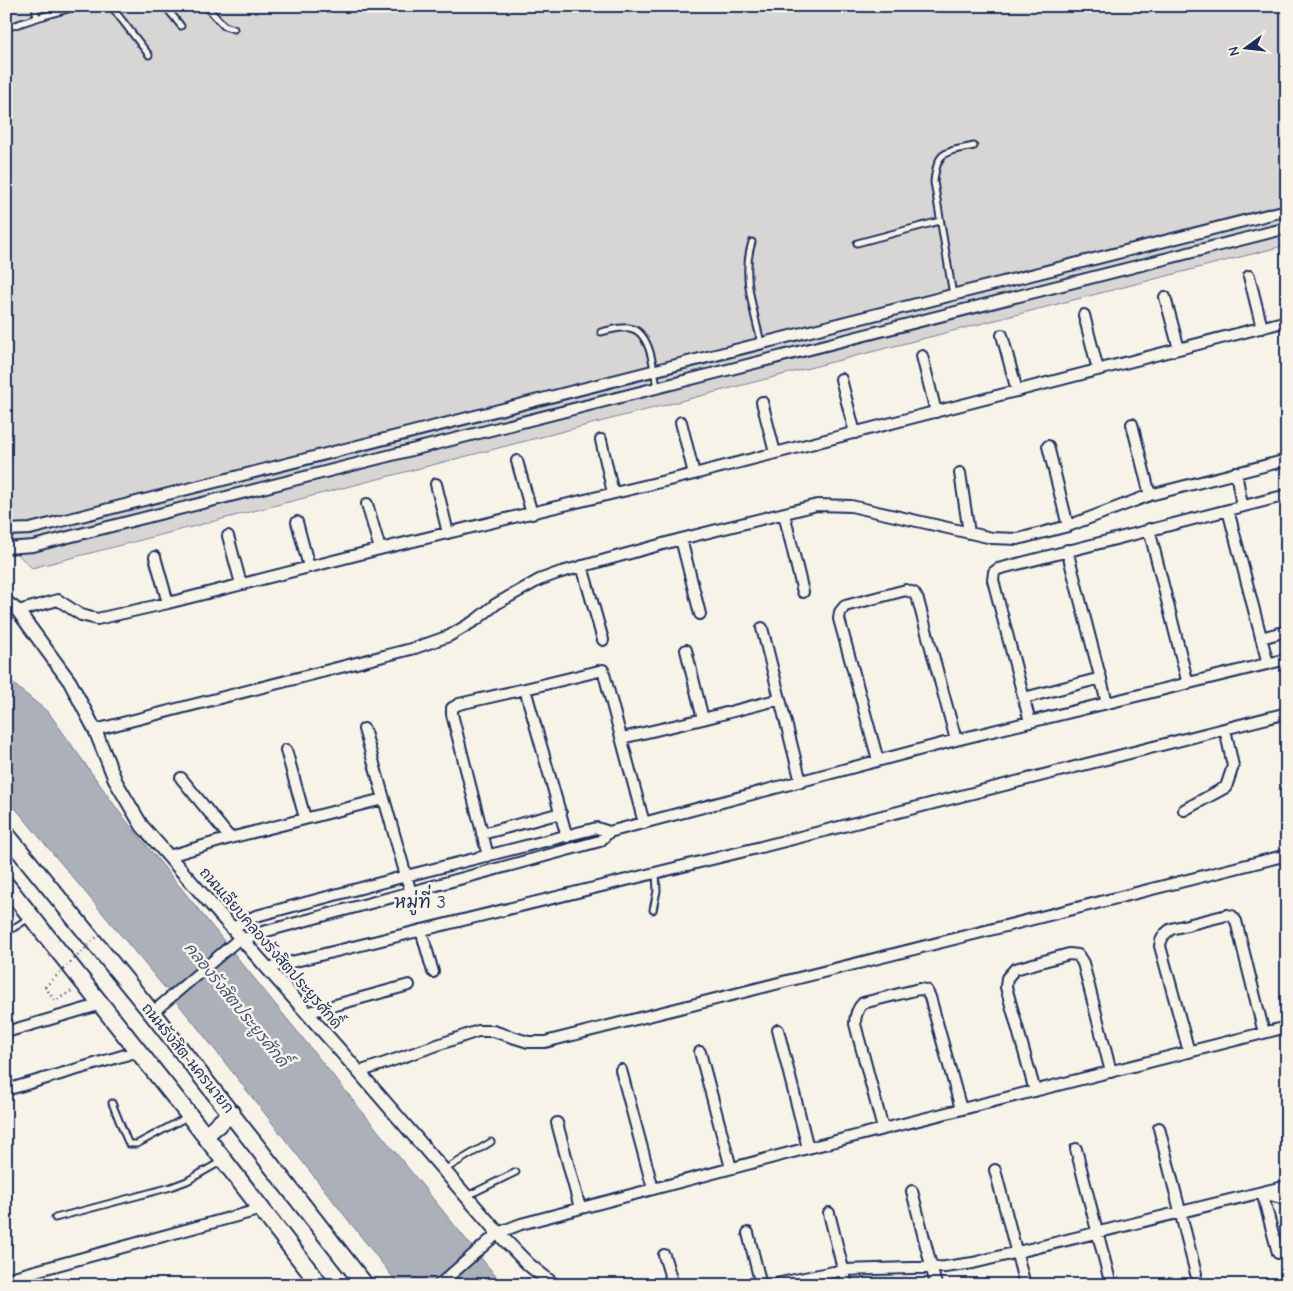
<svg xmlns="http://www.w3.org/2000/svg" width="1293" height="1291" font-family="'Comic Neue','Playpen Sans Thai',sans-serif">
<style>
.green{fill:#d7d6d4;stroke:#798299}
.water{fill:#acb0b9;stroke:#727c95}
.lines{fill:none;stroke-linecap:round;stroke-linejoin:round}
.service-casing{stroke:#1b2f5e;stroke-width:9}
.minor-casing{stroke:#1b2f5e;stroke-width:14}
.tertiary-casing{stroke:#1b2f5e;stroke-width:16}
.primary-casing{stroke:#1b2f5e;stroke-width:20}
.path{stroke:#1b2f5e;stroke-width:2.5;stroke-dasharray:1 4;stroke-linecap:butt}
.service{stroke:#f7f3e8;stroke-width:5}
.minor{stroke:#f7f3e8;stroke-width:10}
.tertiary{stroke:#f7f3e8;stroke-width:12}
.primary{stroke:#f7f3e8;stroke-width:16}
.path-bridge{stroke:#1b2f5e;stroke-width:2.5;stroke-dasharray:1 4;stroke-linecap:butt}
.labels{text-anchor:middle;stroke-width:5;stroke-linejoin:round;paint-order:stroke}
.street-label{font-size:15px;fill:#1b2f5e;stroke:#f7f3e8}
.water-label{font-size:16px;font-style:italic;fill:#465679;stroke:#f7f3e8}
.quarter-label{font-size:18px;fill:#1b2f5e;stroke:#f7f3e8}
</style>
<rect width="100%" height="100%" fill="#f7f3e8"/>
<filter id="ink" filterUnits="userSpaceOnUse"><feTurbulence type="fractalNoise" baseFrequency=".02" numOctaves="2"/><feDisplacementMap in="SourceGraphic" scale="10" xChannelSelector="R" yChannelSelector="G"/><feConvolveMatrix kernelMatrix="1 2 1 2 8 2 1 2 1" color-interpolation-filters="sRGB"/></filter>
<g filter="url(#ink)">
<path class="green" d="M6,6H1287V245L32,568L6,543Z"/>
<path class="water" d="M6,678L49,713L120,813L503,1285H399L194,1023L6,797Z"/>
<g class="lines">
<g class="service-casing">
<path id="service" d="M111,6L149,55
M165,6L181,26
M206,6L224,26L234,29
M37,18L68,9
M6,28L37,18L35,6
M752,242C741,275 754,310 761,343
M857,243L940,221
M953,295L934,182C937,150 945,152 974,146
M601,332C610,330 620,327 629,328C651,330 654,371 657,388
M653,910L657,891L656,873
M6,933L29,918
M112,1103L127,1140L129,1144H137L187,1117
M444,1170L491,1142
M467,1196L516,1172
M55,1218L171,1187L187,1181L222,1161"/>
</g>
<g class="minor-casing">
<path id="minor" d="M1249,276L1262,328
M1165,297L1179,349
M1084,315L1098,370
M1002,335L1017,391
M922,356L936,412
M841,379L855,433
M762,402L775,453
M681,422L694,474
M1132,424L1150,495
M601,440L613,493
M1048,446L1068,526
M517,461L532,514
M1236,472L1242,506
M960,473L969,533
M436,484L448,533
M367,504L380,549
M1228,510L1268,664
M784,514L803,592
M297,522L309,567
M1149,529L1188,684
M6,530L30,529L1287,210
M228,536L241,584
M681,539L700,614
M6,548L33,546L1287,228
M1067,550L1107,703
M155,557L168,603
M582,566L603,640
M18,611L58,600L81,615L97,619L168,603L380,549L694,474L1287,321
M762,628L801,782
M1261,638L1287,631
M525,689L603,670L644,823
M1024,698L1101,678
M703,719L780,699
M1030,722L993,580L994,572L998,569L1287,495
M364,729L411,893
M95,730L415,648L449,636L476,620L496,604L539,580L558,573L681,539L817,505L851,506L992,538L1018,539L1068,526L1150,495L1287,460
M622,738L703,719L686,650
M286,750L305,818
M878,760L839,619L840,612L845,606L906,590L914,593L918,600L956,740
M181,778L230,838L383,799
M1184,810L1226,787L1233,766L1225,729
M482,834L561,813
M169,856L230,838
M488,856L452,714V708L459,704L525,689L567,837
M233,929L244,921L256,916L406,876L597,828L609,832L956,740L1287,659
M421,930L433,972
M242,940L263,932L600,841L609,832
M267,968L753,849L1287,713
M152,1013L240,938
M306,1013L409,985
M778,1030L808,1148
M6,1032L102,1004
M700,1052L731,1168
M1189,1052L1160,946C1161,938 1164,934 1171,929L1227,915L1232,916L1236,921L1264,1033
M621,1070L653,1189
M359,1072L478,1031H493L528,1042H545L1287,855
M6,1090L139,1051
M1035,1091L1006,987L1007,978L1015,969L1069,954L1078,955L1083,963L1111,1072
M557,1123L580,1208
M1159,1128L1196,1274
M883,1129L855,1024C855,1015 857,1009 863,1003L919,989L926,990L930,997L961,1109
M1076,1149L1111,1285
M995,1170L1025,1285
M912,1191L936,1285
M829,1213L847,1285
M748,1233L761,1285
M1278,1253L1262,1192L1287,1200
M664,1255L673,1285
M6,1279L262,1209
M439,1285L498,1233L521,1224L808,1148L1287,1027
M771,1285L843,1270L945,1267L973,1263L1287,1186"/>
</g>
<g class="tertiary-casing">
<path id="tertiary" d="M6,602L18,611L70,682L95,730L116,782L142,826L359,1072L498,1233L528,1264L554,1285"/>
</g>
<g class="primary-casing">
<path id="primary" d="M6,834L152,1013L365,1285
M6,885L189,1115L320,1285
M205,1135L232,1113"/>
</g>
<path class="path" d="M45,987L55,1001L73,990"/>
<use href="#service" class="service"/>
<use href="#minor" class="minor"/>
<use href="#tertiary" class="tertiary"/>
<use href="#primary" class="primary"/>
<path class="path-bridge" d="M45,987L100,934"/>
</g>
</g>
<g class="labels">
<g class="street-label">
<text transform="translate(271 948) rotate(49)" y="5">ถนนเลียบคลองรังสิตประยูรศักดิ์</text>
<text transform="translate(188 1058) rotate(51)" y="5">ถนนรังสิต-นครนายก</text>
</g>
<g class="water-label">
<text transform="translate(237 1004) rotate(51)" y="6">คลองรังสิตประยูรศักดิ์</text>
</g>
<g class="quarter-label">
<text x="420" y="908">หมู่ที่ 3</text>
</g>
</g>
<rect width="1293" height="1291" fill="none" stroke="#f7f3e8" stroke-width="25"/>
<rect x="12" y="12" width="1268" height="1266" fill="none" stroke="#1b2f5e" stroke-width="2" filter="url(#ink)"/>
<g transform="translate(1246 48) rotate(255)" stroke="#f7f3e8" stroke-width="4" paint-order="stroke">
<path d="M0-4L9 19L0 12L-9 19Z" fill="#1b2f5e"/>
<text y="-8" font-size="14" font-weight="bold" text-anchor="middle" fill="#1b2f5e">N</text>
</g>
</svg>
